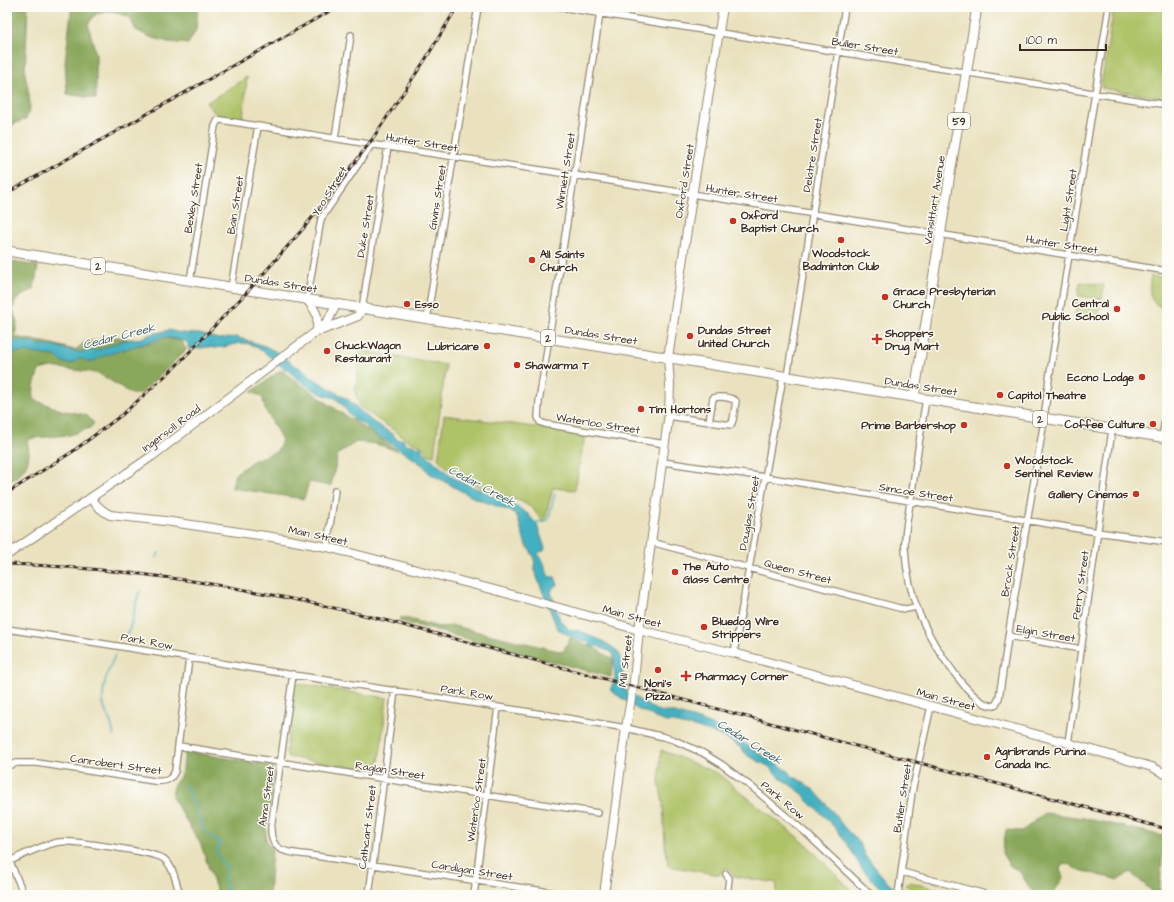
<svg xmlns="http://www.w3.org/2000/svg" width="1174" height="902" font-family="'Architects Daughter',sans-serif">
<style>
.green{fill:#aec267;stroke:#747642}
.forest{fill:#8aa85c;stroke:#62693d}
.water{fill:#43b0c0;stroke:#3f6d6f}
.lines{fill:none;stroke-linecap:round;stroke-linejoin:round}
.stream{stroke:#43b0c0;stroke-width:1.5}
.street-casing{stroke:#92866e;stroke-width:8}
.secondary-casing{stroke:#92866e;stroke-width:10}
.primary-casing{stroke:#92866e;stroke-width:11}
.street{stroke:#fff;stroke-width:5.5}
.secondary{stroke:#fff;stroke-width:8}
.primary{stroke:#fff;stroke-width:9}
.rail-casing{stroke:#3b2a1e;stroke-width:3}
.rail{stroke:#fdfcf7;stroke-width:1.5;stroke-dasharray:4.5;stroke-linecap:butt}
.poi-dot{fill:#c8321e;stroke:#fdfcf7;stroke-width:1.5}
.labels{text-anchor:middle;stroke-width:3;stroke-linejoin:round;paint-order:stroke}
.shield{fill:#fdfcf7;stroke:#75695f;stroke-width:1}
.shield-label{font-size:10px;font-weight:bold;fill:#3b2a1e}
.street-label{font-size:11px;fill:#3b2a1e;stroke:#fdfcf7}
.poi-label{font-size:11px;font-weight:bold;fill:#3b2a1e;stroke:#fdfcf7;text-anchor:start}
.water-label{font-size:12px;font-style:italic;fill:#3e605f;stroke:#fdfcf7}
</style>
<rect width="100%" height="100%" fill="#fdfcf7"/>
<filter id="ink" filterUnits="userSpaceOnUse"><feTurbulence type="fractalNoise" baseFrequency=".025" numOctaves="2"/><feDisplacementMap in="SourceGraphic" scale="8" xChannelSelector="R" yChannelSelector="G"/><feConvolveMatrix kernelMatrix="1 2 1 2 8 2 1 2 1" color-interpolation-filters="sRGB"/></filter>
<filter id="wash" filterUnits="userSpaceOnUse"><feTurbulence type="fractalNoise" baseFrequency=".012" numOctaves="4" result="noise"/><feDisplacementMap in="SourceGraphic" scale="16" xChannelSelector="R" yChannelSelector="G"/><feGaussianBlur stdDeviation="0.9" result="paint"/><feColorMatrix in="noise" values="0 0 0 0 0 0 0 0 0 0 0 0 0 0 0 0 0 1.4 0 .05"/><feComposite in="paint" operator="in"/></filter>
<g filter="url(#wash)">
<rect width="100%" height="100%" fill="#eae2bf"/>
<path class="green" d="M1114,7H1167V99L1102,88L1101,86Z
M247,77L243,119L217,115L206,103Z
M1151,276L1167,278V309C1148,304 1148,292 1151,276Z
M1080,282L1104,285L1102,299L1078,296Z
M1076,302L1100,305L1099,319L1075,316Z
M360,350L384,355L446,365L434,456C424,454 426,448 420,445C417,444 415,443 412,443L360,407L355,392Z
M444,415L542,428L585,435L575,490L553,488L544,523L532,508L522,502L481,488L450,470L438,459Z
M295,683L387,698L378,771L287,757L286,752Z
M661,750L717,773L806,844L856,895H776L777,883L733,876L731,870L727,868L722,870L720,875L668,866L667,856L665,847L663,803L659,782Z
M909,882H910L959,895H916L906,885Z"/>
<path class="forest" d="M7,7H28L25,74L29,94L30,110L26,119L7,127Z
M70,7H198L196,30L188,44L168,42L150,37L136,30L129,17L111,11L96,14L88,24L96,54V99L67,94L65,62L71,13Z
M7,261L38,266L34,289L20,297L15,302L13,309L17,323L15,337L49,343L75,350L85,342L118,337L151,344L164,338L182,341L185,349H187L140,394H132L98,373L51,367L39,370C36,380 31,391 35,400L61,410L86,415L94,423L90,428L70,435L33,438L27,441C28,445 29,450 29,454C29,467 18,477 7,483Z
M281,370L337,410L398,451L376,444L356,442L338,454L331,486L309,482L304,499L232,488L235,474L254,460L276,452L279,447L282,440L265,409L263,399L261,396L251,392Z
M401,617L439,627L454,626L563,652L570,638L594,648L613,659L611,677L399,621Z
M185,751L273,766L272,767L274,770L266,832V840L272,849L269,895H218L201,845L172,797L173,786L180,777L183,768Z
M1045,813L1084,818L1164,836L1159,895H1151L1152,891L1130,872L1119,880L1075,869L1071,865L1063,863L1060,869L1063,878L1054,892L1046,895H1039L1031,890L1020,872L1009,865L1002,853L1006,830L1022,831Z"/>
<path class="water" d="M169,330L181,333L200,334L219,339L236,337L265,346L275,351L295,366L299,367L309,376L349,400L373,422L394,435L397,440L403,439L405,444C411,444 415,447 421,447L423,451L438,465L457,480L485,492L500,500L517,506L522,510L528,514L537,525L545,548L544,551L540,552L538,554C545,560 545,569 549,577H555L558,585L554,586L551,592L560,620L570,630C573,631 576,630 579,631C587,633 617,647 619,654C622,662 623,680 624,689L639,700L656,710L664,712H671L702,721L728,733L762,755L789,771L791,776L795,777L814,790L834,813L843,826L860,843L865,856L869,860L889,884L894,888L911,892L912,895H888L884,892L862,869L849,847L837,830L823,815L808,801L803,794L779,777L768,766L748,756L741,748L722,736L694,727L681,725L674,722H666L655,718L651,715L637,709L610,690L615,679L613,653C608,650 603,650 598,646L594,647L590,646L589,643L586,641H582L569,636L557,628L535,572C535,566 535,562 533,556C531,551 526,546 524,540C521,531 520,522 515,513L472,497L429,473L424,466L388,442L375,435L363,424L356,421L349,414L341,403L335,398L322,394L310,388L294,376L290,371L283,368L263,351L250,344L240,343L224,347L214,348L208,347L194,349L188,348V344L185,341L163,337L151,342L132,347L100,357L94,361L89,362L79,358C72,368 62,364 56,356C46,356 21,350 14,353L11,360L10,357V351H7V341L13,339L16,341H24L48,346H56L72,351L81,352L101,349L124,340L142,338L148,335Z"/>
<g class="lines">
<path class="stream" d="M533,523L548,520L555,493
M156,558L159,553
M124,638C134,628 133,605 140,591
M114,736C113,731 112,725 110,721C108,716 105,712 104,707C100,689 108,671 115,655
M186,785L203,828C207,835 215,837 220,844L216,852L226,867C226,871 224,874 224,878C224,883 228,890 230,895"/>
</g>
</g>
<g filter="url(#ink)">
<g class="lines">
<g class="street-casing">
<path id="street" d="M560,7L1167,105
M601,7L555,299L539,402L538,417L540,422L545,424L665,444
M335,138L351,35
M190,281L215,126L218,120H221L369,144L574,175L1167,271
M231,288L258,126
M307,300L321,219L372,144
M362,309L388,146
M427,319L478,7
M787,377L845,7
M926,399C921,430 916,461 912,492C909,511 904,530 905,549C907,597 926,636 955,674C962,684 980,706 994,706L996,704L999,698L1011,618L1043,427L1049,379L1109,7
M668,416L731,425L733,420L736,401C730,397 719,396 713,398L709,422
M1162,438L1167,408
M663,462L765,477L1097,532L1167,542
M651,542L899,608L906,609L916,607
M327,547L335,490
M7,629L111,645L281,673L542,714L626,728L664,737L674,740L703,753L721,764L753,788L805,832L871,895
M1008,636L1081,649
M734,653L783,377
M293,674L271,828C270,854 290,852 309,855L569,895
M1068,743L1112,430
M179,746L598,813
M7,766L17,763H37L154,781C164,782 171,781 175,771L189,658
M7,855L24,895
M10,861C25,854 42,845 59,842C71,840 155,852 164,859C174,867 176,883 180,895
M902,872L989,895
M726,874L729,878L727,895
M369,895L395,690
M474,895L498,707
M898,895L912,792L931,706"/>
</g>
<g class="secondary-casing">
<path id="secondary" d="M307,300C318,313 318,315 317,331
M322,330L358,316L362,309
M91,499C97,506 102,511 110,515L165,521L272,537L327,547L491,589L639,630L734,653L1068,743L1152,767L1167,775
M7,555L152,456L317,331L328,321L336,305
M604,895L626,728L634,681L639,630L669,413L670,384L668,358L693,190L723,7"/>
</g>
<g class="primary-casing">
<path id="primary" d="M7,251L1167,438
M914,397L977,7"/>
</g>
<use href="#street" class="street"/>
<use href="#secondary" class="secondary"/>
<use href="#primary" class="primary"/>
<g class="rail-casing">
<path id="rail" d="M7,193L337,7
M7,493L72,452L123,414L175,367L249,290L302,230L329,197L371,141L425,60L457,7
M7,564C135,568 263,589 388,621L1167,829"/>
</g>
<use href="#rail" class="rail"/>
</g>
</g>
<g class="poi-dot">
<circle cx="733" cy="221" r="4"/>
<circle cx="841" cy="240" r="4"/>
<circle cx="532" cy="260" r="4"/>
<circle cx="885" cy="297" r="4"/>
<circle cx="407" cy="304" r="4"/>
<circle cx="1117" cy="309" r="4"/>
<circle cx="690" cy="336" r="4"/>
<path d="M875 333h4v4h4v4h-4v4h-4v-4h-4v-4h4z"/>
<circle cx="487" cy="346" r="4"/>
<circle cx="327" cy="351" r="4"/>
<circle cx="517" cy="365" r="4"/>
<circle cx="1142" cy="377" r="4"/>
<circle cx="1000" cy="395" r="4"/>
<circle cx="641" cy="409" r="4"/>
<circle cx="1153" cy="424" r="4"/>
<circle cx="964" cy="425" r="4"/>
<circle cx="1007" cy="466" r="4"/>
<circle cx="1136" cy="494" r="4"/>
<circle cx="675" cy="572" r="4"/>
<circle cx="704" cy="627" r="4"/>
<circle cx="658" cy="670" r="4"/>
<path d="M684 670h4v4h4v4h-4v4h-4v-4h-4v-4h4z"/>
<circle cx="987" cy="757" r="4"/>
</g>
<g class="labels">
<g class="shield">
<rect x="948" y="113" width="22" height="16" rx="3"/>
<rect x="91" y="258" width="14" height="16" rx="3"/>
<rect x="541" y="330" width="14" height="16" rx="3"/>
<rect x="1033" y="411" width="14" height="16" rx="3"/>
</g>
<g class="shield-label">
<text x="959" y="125">59</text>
<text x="98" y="270">2</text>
<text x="548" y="342">2</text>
<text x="1040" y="423">2</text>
</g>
<g class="street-label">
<text transform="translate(865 46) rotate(9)" y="4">Buller Street</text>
<text transform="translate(422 142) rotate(9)" y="4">Hunter Street</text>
<text transform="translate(812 155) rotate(-81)" y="4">Delatre Street</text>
<text transform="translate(565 171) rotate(-81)" y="4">Winniett Street</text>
<text transform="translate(684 181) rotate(-81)" y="4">Oxford Street</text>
<text transform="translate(329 191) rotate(-58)" y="4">Yeo Street</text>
<text transform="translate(742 193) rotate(9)" y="4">Hunter Street</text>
<text transform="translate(437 197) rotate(-81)" y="4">Givins Street</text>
<text transform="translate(193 198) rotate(-81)" y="4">Bexley Street</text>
<text transform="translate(934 200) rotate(-81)" y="4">Vansittart Avenue</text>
<text transform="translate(1068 200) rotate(-81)" y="4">Light Street</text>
<text transform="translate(235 205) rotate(-81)" y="4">Bain Street</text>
<text transform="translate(365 226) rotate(-81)" y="4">Duke Street</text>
<text transform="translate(1062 244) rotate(9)" y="4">Hunter Street</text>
<text transform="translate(281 283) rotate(9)" y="4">Dundas Street</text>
<text transform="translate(601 335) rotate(9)" y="4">Dundas Street</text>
<text transform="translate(921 386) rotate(9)" y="4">Dundas Street</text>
<text transform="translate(598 423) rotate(9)" y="4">Waterloo Street</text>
<text transform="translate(171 428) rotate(-37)" y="4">Ingersoll Road</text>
<text transform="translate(916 492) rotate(9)" y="4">Simcoe Street</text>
<text transform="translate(749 513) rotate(-80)" y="4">Douglas Street</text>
<text transform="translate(318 535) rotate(12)" y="4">Main Street</text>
<text transform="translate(1010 561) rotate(-81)" y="4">Brock Street</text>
<text transform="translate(798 571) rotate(15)" y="4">Queen Street</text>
<text transform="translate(1080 585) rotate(-82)" y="4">Perry Street</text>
<text transform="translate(632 616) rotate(15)" y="4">Main Street</text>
<text transform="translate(1046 633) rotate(10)" y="4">Elgin Street</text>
<text transform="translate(147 641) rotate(10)" y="4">Park Row</text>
<text transform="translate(625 661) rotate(-83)" y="4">Mill Street</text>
<text transform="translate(467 692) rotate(9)" y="4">Park Row</text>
<text transform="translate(946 699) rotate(15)" y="4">Main Street</text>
<text transform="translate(116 764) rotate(8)" y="4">Canrobert Street</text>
<text transform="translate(390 770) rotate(9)" y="4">Raglan Street</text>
<text transform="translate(266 796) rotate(-82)" y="4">Alma Street</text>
<text transform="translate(902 798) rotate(-81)" y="4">Butler Street</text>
<text transform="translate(476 800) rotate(-82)" y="4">Waterloo Street</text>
<text transform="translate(783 800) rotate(40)" y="4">Park Row</text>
<text transform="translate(367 827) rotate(-83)" y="4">Cathcart Street</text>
<text transform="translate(472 870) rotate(9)" y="4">Cardigan Street</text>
</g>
<g class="poi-label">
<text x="741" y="219">Oxford<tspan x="741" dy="13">Baptist Church</tspan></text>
<text x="841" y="257" text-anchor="middle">Woodstock<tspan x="841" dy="13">Badminton Club</tspan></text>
<text x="540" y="258">All Saints<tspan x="540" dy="13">Church</tspan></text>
<text x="893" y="295">Grace Presbyterian<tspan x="893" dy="13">Church</tspan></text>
<text x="1109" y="307" text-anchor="end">Central<tspan x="1109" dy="13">Public School</tspan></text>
<text x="415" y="308">Esso</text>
<text x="698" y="334">Dundas Street<tspan x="698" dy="13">United Church</tspan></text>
<text x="885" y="337">Shoppers<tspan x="885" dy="13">Drug Mart</tspan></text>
<text x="335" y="349">ChuckWagon<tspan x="335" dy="13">Restaurant</tspan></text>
<text x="479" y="350" text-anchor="end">Lubricare</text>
<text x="525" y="369">Shawarma T</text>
<text x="1134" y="381" text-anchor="end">Econo Lodge</text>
<text x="1008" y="399">Capitol Theatre</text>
<text x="649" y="413">Tim Hortons</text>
<text x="1145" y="428" text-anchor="end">Coffee Culture</text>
<text x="956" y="429" text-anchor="end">Prime Barbershop</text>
<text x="1015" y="464">Woodstock<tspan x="1015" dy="13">Sentinel Review</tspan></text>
<text x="1128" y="498" text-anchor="end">Gallery Cinemas</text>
<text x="683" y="570">The Auto<tspan x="683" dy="13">Glass Centre</tspan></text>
<text x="712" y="625">Bluedog Wire<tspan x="712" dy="13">Strippers</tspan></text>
<text x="695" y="680">Pharmacy Corner</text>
<text x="658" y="687" text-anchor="middle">Noni's<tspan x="658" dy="13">Pizza</tspan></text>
<text x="995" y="755">Agribrands Purina<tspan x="995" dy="13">Canada Inc.</tspan></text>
</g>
<g class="water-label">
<text transform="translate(119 336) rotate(-14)" y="4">Cedar Creek</text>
<text transform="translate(482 486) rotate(28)" y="4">Cedar Creek</text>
<text transform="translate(750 742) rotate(32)" y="4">Cedar Creek</text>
</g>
</g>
<rect width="1174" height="902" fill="none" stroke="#fdfcf7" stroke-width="24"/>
<path d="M1020 44v6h86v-6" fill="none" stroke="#3b2a1e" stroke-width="2"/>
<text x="1026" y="44" font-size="12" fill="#3b2a1e" stroke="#fdfcf7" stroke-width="3" paint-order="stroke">100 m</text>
</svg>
